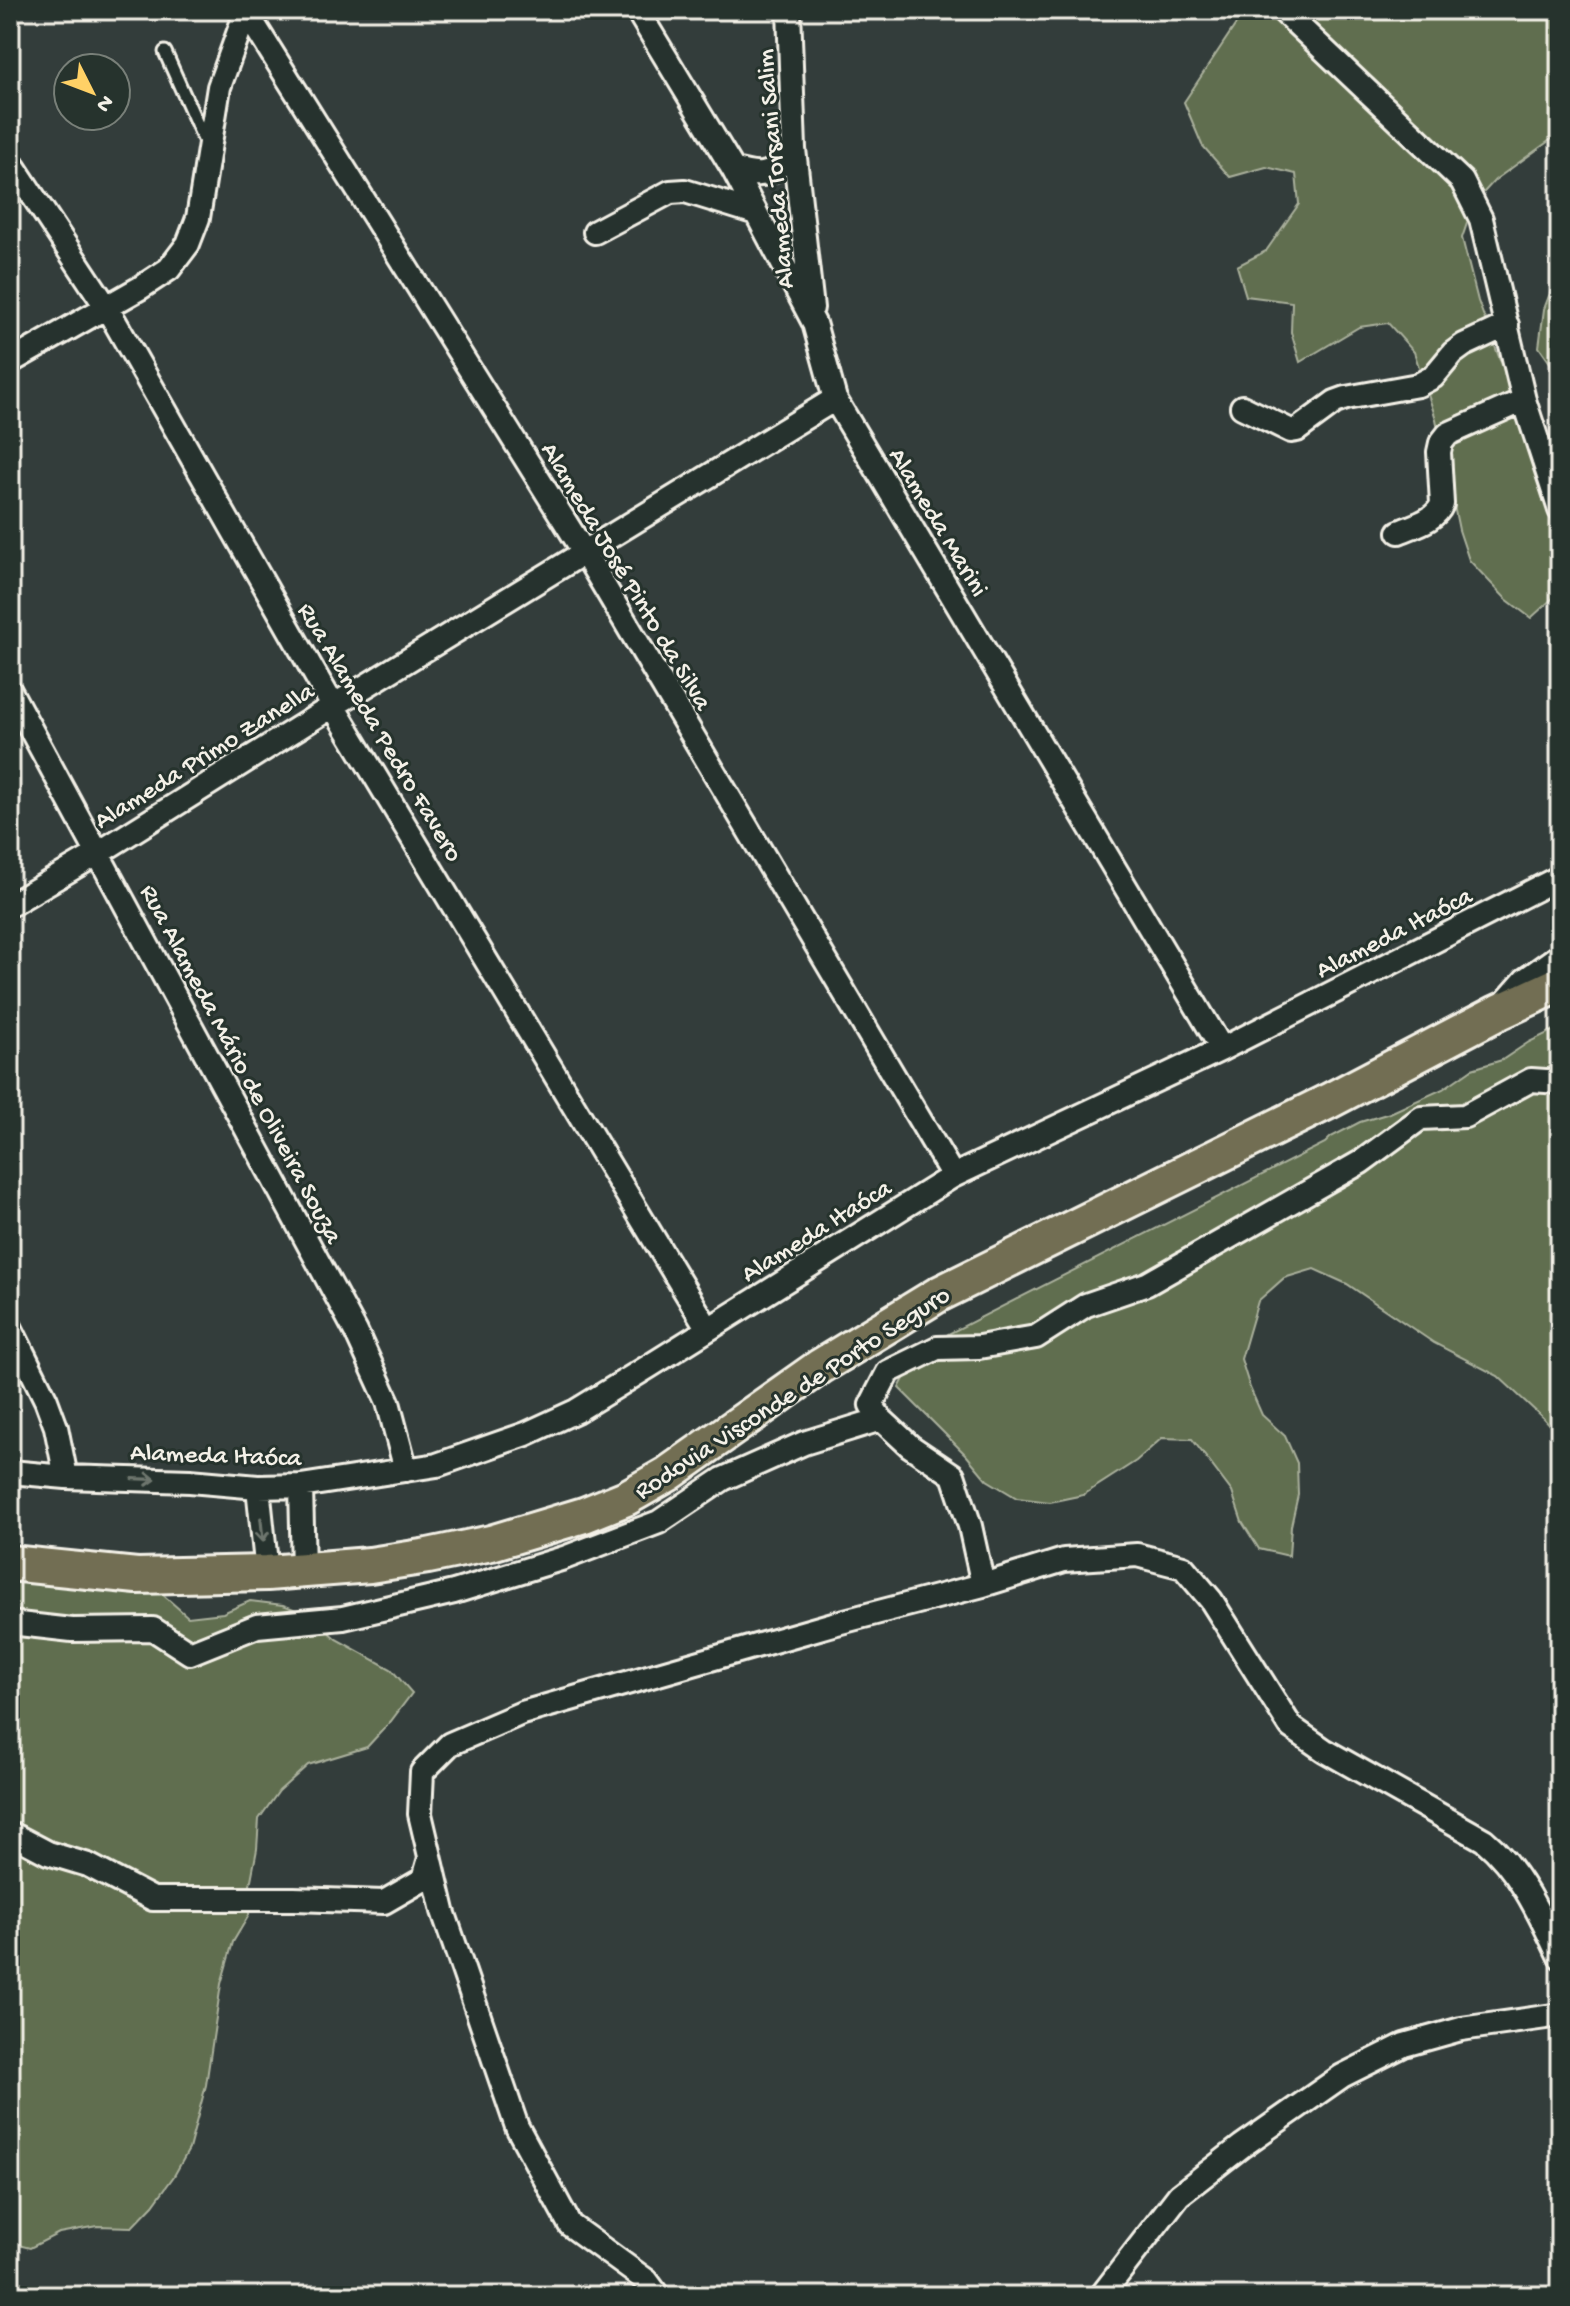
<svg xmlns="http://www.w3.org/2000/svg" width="1570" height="2306" font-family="'Gochi Hand',sans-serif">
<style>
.green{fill:#606e50;stroke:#aab09c;stroke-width:2}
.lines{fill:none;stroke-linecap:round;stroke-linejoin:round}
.lane-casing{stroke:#f4f1e8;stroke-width:17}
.street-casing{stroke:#f4f1e8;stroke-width:28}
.primary-casing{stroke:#f4f1e8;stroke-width:40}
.lane{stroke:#26332d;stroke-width:11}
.street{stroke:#26332d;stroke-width:22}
.primary{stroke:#726e52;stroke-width:34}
.oneway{stroke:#6e766e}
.labels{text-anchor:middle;stroke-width:6;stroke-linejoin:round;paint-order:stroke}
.street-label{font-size:26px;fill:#f4f1e8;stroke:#26332d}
</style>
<rect width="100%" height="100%" fill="#333d3b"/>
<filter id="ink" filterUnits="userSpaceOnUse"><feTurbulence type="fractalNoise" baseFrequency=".0125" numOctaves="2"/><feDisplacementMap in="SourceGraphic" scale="16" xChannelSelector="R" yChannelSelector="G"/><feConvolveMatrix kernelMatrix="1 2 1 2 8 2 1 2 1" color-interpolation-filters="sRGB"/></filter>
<g filter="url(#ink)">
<path class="green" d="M1241,10H1560V133L1495,180L1474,203L1462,238L1478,301L1508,381L1554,518V597L1531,618L1506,599L1469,560L1459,530L1436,419L1414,352L1388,323L1359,327L1300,362L1291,332L1292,302L1246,296L1237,266L1266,251L1299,204L1296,174L1266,167L1230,177L1202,145L1184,102L1238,21Z
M1560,267V377L1539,347L1544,309Z
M1560,1027V1437L1543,1418L1498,1376L1434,1343L1347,1284L1314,1269L1284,1278L1258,1301L1241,1359L1250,1388L1262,1415L1285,1436L1297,1463L1298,1495L1291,1526L1289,1556L1259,1549L1242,1522L1232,1492L1192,1439L1162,1438L1136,1461L1083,1495L1050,1502L1017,1498L987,1480L967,1456L899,1388L914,1360L948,1334L1325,1143L1331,1137L1360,1122L1390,1113L1443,1089L1472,1069L1502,1060L1529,1042Z
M28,1580L162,1594L188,1617L223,1613L250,1601L283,1605L310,1615L336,1639L391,1669L412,1693L391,1721L367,1747L308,1765L279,1791L259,1819L257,1849L250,1885L249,1915L233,1942L221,1984L206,2085L189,2149L174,2176L153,2205L132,2227L97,2226L59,2233L30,2248L10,2243V1582Z"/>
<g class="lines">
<g class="lane-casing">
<path id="lane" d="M165,52L206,144"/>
</g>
<g class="street-casing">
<path id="street" d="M245,10L584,552L953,1176
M637,10L733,169L814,323L835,399L1222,1049
M789,10L794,149L812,308
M1282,10L1462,181L1481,219L1524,400L1560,510
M10,161L107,308L333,706L708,1329
M733,169C766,180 773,174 794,149
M595,232L670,192L685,191L756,213
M10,362L140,288L169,269L188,244L198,218L219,87L246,12L249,10
M1242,407L1291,431L1297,430L1335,402L1346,398L1418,385L1433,377L1453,353L1464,345L1507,325
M1399,532C1415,525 1435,521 1442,504L1439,452L1441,443L1448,434L1524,400
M10,691L356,1332L388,1402L406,1470
M10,905L97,854L333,706L835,399
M1503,1005L1525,980L1560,955
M10,1327L46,1400L56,1427L66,1477
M10,1472L66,1477L190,1481L258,1487L301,1486L437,1465L526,1434L576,1411L648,1367L953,1176L1222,1049L1560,877
M301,1486L303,1570
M258,1487L267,1573
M983,1585L970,1526L953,1475L910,1446L881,1419L871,1405L888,1372L937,1348L979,1347L1036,1337L1086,1305L1147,1284L1361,1162L1421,1118L1465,1116L1531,1080L1560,1082
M10,1623L72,1630L153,1629L190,1653L257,1626L343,1618L454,1592L564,1558L659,1522L723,1479L804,1443L881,1419
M10,1833L48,1853L88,1865L153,1899H294L384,1902L424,1879L430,1858
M658,2296L647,2281L570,2225L517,2127L443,1911L420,1814L422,1772L450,1744L522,1713L833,1624L983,1585L1064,1560L1137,1555L1183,1567L1211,1600L1291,1727L1324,1750L1484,1840C1520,1870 1540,1915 1560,1957
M1101,2296L1179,2195L1242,2146L1342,2076L1404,2045L1461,2029L1560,2015"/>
</g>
<g class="primary-casing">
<path id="primary" d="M10,1563L137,1576L267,1573L370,1565L428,1556L491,1543L584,1515L626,1498L668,1474L821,1366L939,1294L1329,1101L1495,1014L1560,984"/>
</g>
<use href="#lane" class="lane"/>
<use href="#street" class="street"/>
<use href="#primary" class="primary"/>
</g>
<defs><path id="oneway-shaft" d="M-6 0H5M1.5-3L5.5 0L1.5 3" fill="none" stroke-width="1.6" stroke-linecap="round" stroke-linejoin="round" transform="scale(2)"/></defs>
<g class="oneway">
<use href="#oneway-shaft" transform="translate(144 1479) rotate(2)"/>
<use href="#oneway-shaft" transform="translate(262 1530) rotate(84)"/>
</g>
</g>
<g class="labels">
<g class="street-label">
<text transform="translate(773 169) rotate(-95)" y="9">Alameda Torsani Salim</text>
<text transform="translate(940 521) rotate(59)" y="9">Alameda Marini</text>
<text transform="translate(628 575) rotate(59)" y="9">Alameda José Pinto da Silva</text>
<text transform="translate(382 731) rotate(59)" y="9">Rua Alameda Pedro Favero</text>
<text transform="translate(203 754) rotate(-32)" y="9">Alameda Primo Zanella</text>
<text transform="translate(1393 931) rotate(-27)" y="9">Alameda Itaóca</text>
<text transform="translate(243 1063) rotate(62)" y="9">Rua Alameda Mário de Oliveira Souza</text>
<text transform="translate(815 1229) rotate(-32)" y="9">Alameda Itaóca</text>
<text transform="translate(791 1391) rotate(-33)" y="9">Rodovia Visconde de Porto Seguro</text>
<text transform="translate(216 1453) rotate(2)" y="9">Alameda Itaóca</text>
</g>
</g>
<rect width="1570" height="2306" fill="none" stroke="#26332d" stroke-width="40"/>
<rect x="20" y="20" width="1530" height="2266" fill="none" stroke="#f4f1e8" stroke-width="3" filter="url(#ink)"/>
<g transform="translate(92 92) rotate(132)"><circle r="38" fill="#26332d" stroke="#787f78" stroke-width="2"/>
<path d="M0-6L14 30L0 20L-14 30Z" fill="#ffd166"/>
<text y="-12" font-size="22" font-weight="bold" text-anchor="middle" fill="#f4f1e8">N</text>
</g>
</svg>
